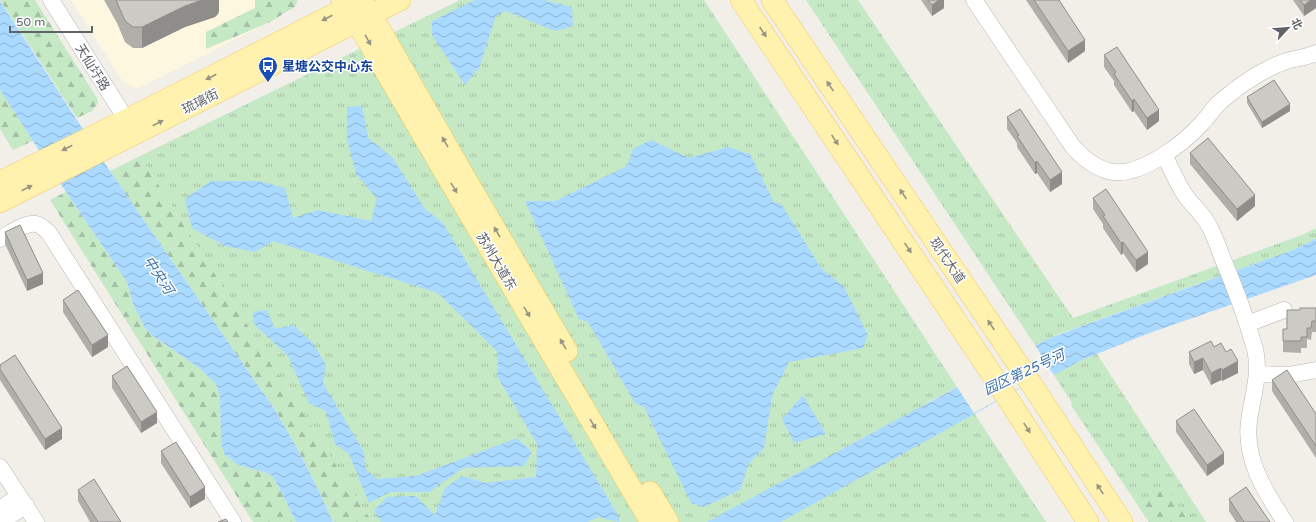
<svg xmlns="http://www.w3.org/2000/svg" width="1316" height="522" font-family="'Varela Round','Noto Sans SC',sans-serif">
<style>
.commercial{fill:#fef7e0}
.grass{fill:url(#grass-tufts)}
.forest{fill:url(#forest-firs)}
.water{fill:url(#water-waves)}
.pier{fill:#f1efe8}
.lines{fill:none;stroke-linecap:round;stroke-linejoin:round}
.minor-casing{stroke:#b5b8bc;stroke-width:17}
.major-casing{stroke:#f2c960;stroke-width:22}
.minor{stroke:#fff;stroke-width:16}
.major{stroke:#fff2af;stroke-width:21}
.wall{fill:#afaea9}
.shaded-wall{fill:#8f8d8a}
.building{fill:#cccac5;stroke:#8f8d8a}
.oneway{fill:#979581}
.labels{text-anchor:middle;stroke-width:3;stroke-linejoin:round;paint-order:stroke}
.transit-label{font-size:13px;font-weight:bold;fill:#164399;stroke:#fff;text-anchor:start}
.street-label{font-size:13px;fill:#5f6368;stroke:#fff}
.water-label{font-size:14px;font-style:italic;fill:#4174aa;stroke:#fff}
</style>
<defs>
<pattern id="grass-tufts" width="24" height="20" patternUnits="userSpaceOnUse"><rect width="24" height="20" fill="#c5e8c5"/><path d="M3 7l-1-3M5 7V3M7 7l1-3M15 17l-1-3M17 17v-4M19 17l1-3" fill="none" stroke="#a3c0a4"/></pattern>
<pattern id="forest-firs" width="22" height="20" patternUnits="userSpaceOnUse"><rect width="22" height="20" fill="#c5e8c5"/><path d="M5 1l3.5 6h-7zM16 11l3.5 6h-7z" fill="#a3c0a4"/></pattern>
<pattern id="water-waves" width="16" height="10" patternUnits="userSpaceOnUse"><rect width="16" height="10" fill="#aadaff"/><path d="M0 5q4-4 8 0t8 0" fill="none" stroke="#8eb4d2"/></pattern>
</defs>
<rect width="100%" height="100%" fill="#f1efe8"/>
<path class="commercial" d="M71,0H299L295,7L289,12L145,85L137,88L131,86L122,80Z"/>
<path class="grass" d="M460,0H704L957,387L925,404L943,431L974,413L1046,522H372L140,156Z
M806,0H858L1073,318L1302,235L1316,228V239L1293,250L1064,332L1035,345Z
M1097,354L1206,522H1149L1071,405L1072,403L1054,375L1082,360Z"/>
<path class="forest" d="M0,0H35L97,98L98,103L92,111L77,118Z
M255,0H298L295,7L270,22L206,49V32L255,8Z
M0,90L33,141L13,150L0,129Z
M140,156L372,522H333C316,484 297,446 275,410L110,171Z
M66,192L127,282L133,304L145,328L153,336L199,368L216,384L220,396L221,441L224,454L238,465L267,473L273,477L282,493L296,522H253L50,200Z
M1167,487V488L1189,522H1149L1139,507Z"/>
<path class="water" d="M475,0H544L572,7L573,26L555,31L506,11L496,16L479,68L465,85L432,35V21Z
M0,1L110,171L275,410C297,446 316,484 333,522H296L282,493L273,477L267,473L238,465L224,454L221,441L220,396L216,384L199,368L153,336L145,328L133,304L127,282L66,192L0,90Z
M362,106L368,138L392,157L425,209L443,223L619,517V522L598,517L588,522H381L374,510L387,497L416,496L435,515L445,488L462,476L486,483L536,477L537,444L497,376L498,352L438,293L273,241L255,252L225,246L192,228L185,199L211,181H259L285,188L293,218L318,210L371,221L377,199L356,174L347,139V107Z
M651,140L689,158L728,147L750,154L774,202L782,205L821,268L844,287L868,335L863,348L789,362L772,396L764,448L749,463L740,490L704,507L691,503L644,407L635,403L588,322L579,319L525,201H555L627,166L633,149Z
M1316,239V275L1144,335L1082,360L1054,375L1051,371L781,522H707L1030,348L1048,339L1079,327L1293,250Z
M267,310L275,329L293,325L313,343L326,365L323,383L364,452L365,468L377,479L416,476L517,438L532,452L524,466L463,468L429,492H390L369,503L349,454L335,444L326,411L309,403L288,356L254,324L253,312Z
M803,395L826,434L794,443L782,419Z"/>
<path class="pier" d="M1035,345L1051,371L974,413L957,387Z"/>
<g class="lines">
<g class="minor-casing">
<path id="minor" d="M51,0L133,130
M974,0L1073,147C1084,159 1097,170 1114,172C1143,175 1184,143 1202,123C1208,117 1212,110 1218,104C1223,99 1230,94 1236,89C1249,79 1274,64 1290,60C1299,58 1307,57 1316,53
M1164,155C1171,168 1177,183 1185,195C1192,205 1202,213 1208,224C1214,234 1218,246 1222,257C1235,287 1246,318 1255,349C1261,374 1252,397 1249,421C1244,459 1265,492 1285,522
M0,239C9,234 26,222 36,224C41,225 45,229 49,233L233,522
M1247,324L1284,310
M1258,374L1289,375L1316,370
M0,467L36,522
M0,509L19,496
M1,522L26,505"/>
</g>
<g class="major-casing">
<path id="major" d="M342,0L365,36L434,154L651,522
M361,0L379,28L464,176L567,351
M741,0L989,370L1088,522
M772,0L1030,382L1122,522
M0,182L150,108L360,1
M0,202L400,0
M650,492L668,522"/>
</g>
<use href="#minor" class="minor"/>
<use href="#major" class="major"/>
</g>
<path class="wall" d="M104,0H219V11L218,14L215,17L185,27L142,48H133L125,42L117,23Z
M921,0H944V8L932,16Z
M1026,0H1059L1085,51L1068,63Z
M1293,0H1316V8L1304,16Z
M1104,55L1159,121L1147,130L1134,111L1132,112L1114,85V81L1104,67Z
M1247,97L1290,111L1262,128L1247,103Z
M1007,117L1062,184L1050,192L1037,173L1035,174L1017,147V143L1007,129Z
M1190,153L1255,206L1237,221L1190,164Z
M1093,198L1148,264L1136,272L1123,253L1121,255L1103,228V224L1093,209Z
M5,232L43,284L27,291L5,244Z
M63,300L108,347L92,357L63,312Z
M1316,308V332H1312L1311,340L1307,339V348H1301V353L1283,352V329H1287L1300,310Z
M1214,347L1238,373L1222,381L1221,380L1211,385L1203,370L1194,374L1189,364V352Z
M0,365L62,439L45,450L0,380Z
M112,376L157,423L141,433L112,388Z
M1272,380L1316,414V458L1272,391Z
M1176,421L1224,464L1207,476L1176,432Z
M161,451L205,499L190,508L161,463Z
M78,490L121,522H90L78,501Z
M1229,499L1270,522H1236L1229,511Z"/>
<path class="shaded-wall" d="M202,0H219V11L218,14L215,17L185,27L142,48V27L185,6Z
M939,0H944V8L932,16V5Z
M1311,0H1316V8L1304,16V5Z
M1085,40V51L1068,63V51Z
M1134,99V111L1132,112V101Z
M1290,104V111L1262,128V122Z
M1159,110V121L1147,130V118Z
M1037,161V173L1035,174V163Z
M1062,172V184L1050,192V180Z
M1255,195V206L1237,221V209Z
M1123,242V253L1121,255V243Z
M1148,252V264L1136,272V260Z
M43,273V284L27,291V280Z
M108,335V347L92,357V345Z
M1203,358V370L1194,374V362Z
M1238,361V373L1222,381V370Z
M1221,368V380L1211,385V373Z
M157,412V423L141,433V422Z
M62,428V439L45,450V439Z
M1224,453V464L1207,476V465Z
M205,487V499L190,508V497Z"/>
<path class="building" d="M116,0H202L185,6L142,27H133L125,21Z
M928,0H939L932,5Z
M1034,0H1059L1085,40L1068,51Z
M1300,0H1311L1304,5Z
M1117,47L1159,110L1147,118L1134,99L1132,101L1114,74L1116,72L1104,55Z
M1274,80L1290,104L1262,122L1247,97Z
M1020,109L1062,172L1050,180L1037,161L1035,163L1017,136L1019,135L1007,117Z
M1208,138L1255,195L1237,209L1190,153Z
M1106,189L1148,252L1136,260L1123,242L1121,243L1103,216L1105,215L1093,198Z
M20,225L43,273L27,280L5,232Z
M78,290L108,335L92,345L63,300Z
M1300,308H1316V321H1312L1311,328H1307V337H1301V341H1283V329H1287V310H1300Z
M1211,341L1214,347L1221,343L1226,352L1231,349L1238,361L1222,370L1221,368L1211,373L1203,358L1194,362L1189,352Z
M15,355L62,428L45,439L0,369V365Z
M127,366L157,412L141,422L112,376Z
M1287,370L1316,414V446L1272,380Z
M1194,409L1224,453L1207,465L1176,421Z
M176,442L205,487L190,497L161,451Z
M94,479L121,522H98L78,490Z
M1246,487L1270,522H1244L1229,499Z
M226,519L228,522H218Z"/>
<defs><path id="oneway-solid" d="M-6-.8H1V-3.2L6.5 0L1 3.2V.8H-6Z"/></defs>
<g class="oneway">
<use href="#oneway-solid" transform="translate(327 18) rotate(153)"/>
<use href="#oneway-solid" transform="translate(763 32) rotate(56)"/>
<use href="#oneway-solid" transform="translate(368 40) rotate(61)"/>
<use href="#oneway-solid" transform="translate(211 77) rotate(153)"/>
<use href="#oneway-solid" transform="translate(830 86) rotate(-124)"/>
<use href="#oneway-solid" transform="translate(158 123) rotate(-27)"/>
<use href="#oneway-solid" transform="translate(835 140) rotate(56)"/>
<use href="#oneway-solid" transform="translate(445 142) rotate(-120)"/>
<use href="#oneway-solid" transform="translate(67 148) rotate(153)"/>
<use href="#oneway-solid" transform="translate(27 188) rotate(-27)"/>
<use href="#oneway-solid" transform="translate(454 188) rotate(59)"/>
<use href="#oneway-solid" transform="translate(903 194) rotate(-124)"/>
<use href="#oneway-solid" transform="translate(497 232) rotate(-120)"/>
<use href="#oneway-solid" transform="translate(908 248) rotate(56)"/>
<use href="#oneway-solid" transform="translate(527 312) rotate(59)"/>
<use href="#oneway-solid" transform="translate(991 325) rotate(-124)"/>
<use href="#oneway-solid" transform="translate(563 344) rotate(-120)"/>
<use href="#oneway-solid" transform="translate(593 424) rotate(59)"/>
<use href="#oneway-solid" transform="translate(1027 428) rotate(57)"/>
<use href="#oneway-solid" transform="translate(1100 489) rotate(-123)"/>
</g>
<defs>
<g id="bus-pin" transform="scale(1)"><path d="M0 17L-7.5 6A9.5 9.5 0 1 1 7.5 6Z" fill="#1a4fb4" stroke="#fff"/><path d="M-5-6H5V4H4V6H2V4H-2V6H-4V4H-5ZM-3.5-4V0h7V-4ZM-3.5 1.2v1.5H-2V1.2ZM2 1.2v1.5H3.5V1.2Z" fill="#fff"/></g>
</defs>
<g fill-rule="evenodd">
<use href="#bus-pin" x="268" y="66"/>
</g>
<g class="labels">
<g class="transit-label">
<text x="282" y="71">星塘公交中心东</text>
</g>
<g class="street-label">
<text transform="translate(93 67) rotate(58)" y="5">天仙圩路</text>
<text transform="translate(200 101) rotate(-27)" y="5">琉璃街</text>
<text transform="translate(948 260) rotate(56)" y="5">现代大道</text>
<text transform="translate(497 261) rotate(59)" y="5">苏州大道东</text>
</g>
<g class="water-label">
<text transform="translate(159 275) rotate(57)" y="5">中央河</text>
<text transform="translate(1024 372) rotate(-25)" y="5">园区第25号河</text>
</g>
</g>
<g transform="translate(1288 28) rotate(64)" stroke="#ffffff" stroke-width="3" paint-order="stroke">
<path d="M0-3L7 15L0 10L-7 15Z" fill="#5f6368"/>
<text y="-6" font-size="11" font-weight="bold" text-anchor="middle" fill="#5f6368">北</text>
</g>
<path d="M10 26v6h82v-6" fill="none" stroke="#5f6368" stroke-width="2"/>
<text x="16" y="26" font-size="12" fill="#5f6368" stroke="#ffffff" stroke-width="3" paint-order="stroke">50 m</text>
</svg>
